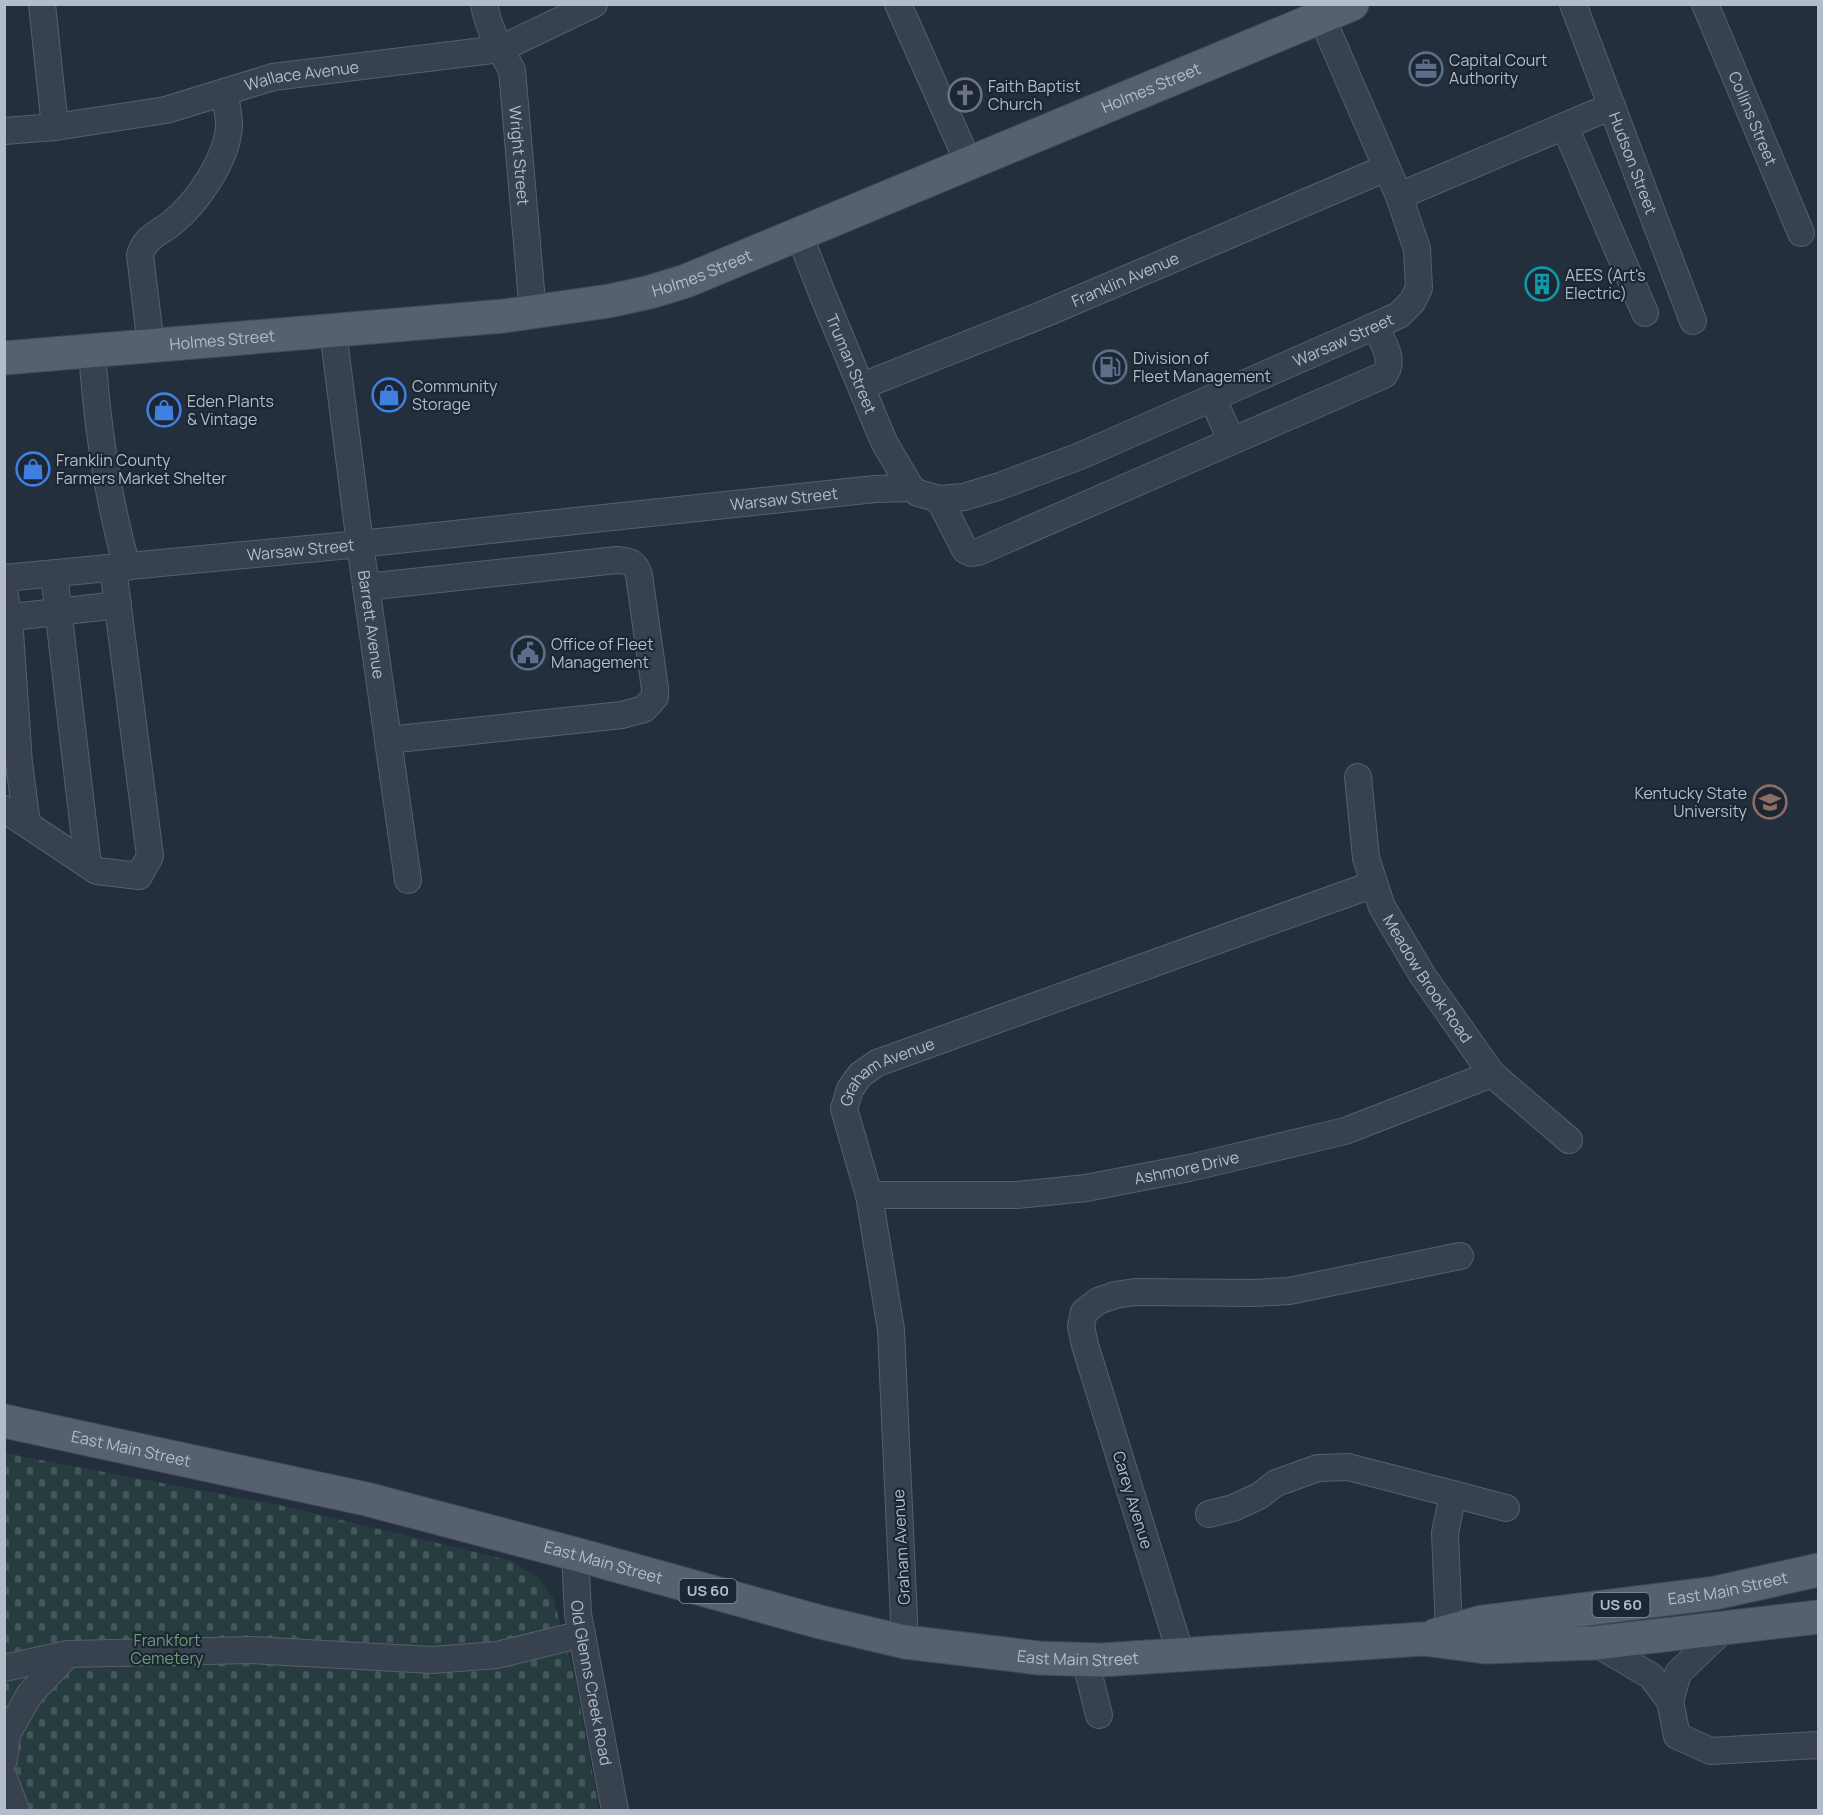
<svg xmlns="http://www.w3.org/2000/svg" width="1823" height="1815" font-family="Manrope,sans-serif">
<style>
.cemetery{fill:url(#cemetery-stones)}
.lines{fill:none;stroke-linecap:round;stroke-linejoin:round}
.minor-casing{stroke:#565f6c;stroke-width:28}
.major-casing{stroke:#414a57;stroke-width:35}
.minor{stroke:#38414e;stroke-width:26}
.major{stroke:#56606e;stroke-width:33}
.labels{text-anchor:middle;stroke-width:4.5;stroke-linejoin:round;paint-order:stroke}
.shield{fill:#1d2633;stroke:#878f9c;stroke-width:1.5}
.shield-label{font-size:15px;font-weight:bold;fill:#b4bcc9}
.poi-label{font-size:16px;fill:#b4bcc9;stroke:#1d2633;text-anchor:start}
.street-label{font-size:16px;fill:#b4bcc9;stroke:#1d2633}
.park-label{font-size:16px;fill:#6b9a76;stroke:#1d2633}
</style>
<defs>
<pattern id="cemetery-stones" width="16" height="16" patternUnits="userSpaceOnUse" patternTransform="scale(1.5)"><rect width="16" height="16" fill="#263c3f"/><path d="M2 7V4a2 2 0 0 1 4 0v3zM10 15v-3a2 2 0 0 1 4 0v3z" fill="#435659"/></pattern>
</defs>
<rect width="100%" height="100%" fill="#242f3e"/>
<path class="cemetery" d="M4,1453L279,1505L512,1561L536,1576L553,1597L575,1679L599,1810H5Z"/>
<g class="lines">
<g class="minor-casing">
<g id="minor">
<path d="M42,4L55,127"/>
<path id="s1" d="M484,4C488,28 500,49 512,70L533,313"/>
<path d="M898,4L969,164"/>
<path id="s2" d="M1573,4L1693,321"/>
<path id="s3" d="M1705,4L1801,233"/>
<path d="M1565,127L1645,313"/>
<path id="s4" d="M4,131L55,127L166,110L273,77L500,49L594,4"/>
<path d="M1399,196L1612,106"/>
<path id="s5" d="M799,234L822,293L884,442L911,488"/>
<path id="s6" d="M333,331L360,544L408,880"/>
<path d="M151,346L140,255C145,237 158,234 172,223C197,203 228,158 229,125C229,114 226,102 224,92"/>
<path d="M92,351C97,424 107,496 127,567"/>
<path id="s7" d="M862,386L1044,314L1386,168"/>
<path d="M1212,398L1232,441L1384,375C1396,359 1382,342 1375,326"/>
<path d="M939,499L965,550L971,553L978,552L1232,441"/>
<path d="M54,574L88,865"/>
<path id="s8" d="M4,578L360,544L875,489L911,488L918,493L939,499L964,497L1000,486L1080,456L1357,334L1399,315L1412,302L1419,288L1417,249L1399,196L1316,4"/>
<path d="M366,587L617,560C630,561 635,562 639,575L655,689V697L644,709L622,715L388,740"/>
<path d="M4,591L9,618L19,763L27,824"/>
<path d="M4,618L118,605"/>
<path id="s9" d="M1358,777L1366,858L1382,907L1423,976L1492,1074L1569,1140"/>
<path d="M4,809L97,871L139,876L150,856L113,568"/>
<path id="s10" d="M869,1195H1017L1086,1188L1189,1168L1345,1131L1492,1074"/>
<path d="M1453,1494L1506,1508"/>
<path d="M1209,1514L1233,1508L1259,1496L1276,1483L1318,1468L1348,1467L1453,1494L1445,1533L1449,1631"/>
<path id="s11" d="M575,1554L578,1614L615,1810"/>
<path id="s12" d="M905,1642L891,1330L869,1195L844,1109L850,1089L860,1075L877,1063L1374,884"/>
<path d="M1595,1643L1651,1676L1670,1701L1677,1736L1711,1751L1818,1745"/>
<path d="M1181,1655L1085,1345L1081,1326L1084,1312L1098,1301L1115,1295L1135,1292L1255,1293L1289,1291L1460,1256"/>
<path d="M1085,1659L1099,1715"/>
<path d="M4,1668L68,1654L252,1650L432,1660L497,1655L582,1634"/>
<path d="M1670,1701L1678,1673L1724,1629"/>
<path d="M4,1760L7,1734L30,1694L68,1654"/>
<path d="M4,1778L16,1810"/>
</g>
</g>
<g class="major-casing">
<g id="major">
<path id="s13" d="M4,358L504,316L609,301L650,292L686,281L1352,4"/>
<path id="s14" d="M4,1421L366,1499L575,1554L820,1622L905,1642L1039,1658L1101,1660L1423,1639L1485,1647L1595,1643L1818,1617"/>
<path id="s15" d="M1436,1635L1482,1622L1715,1593L1818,1570"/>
</g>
</g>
<use href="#minor" class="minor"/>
<use href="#major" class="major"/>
</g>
<defs>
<g id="office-ring" transform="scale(1.725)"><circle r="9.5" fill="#1d2633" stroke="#5c6f8a" stroke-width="1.5"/><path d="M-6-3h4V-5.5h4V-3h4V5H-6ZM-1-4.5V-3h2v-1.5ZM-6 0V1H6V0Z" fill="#5c6f8a"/></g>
<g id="church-ring" transform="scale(1.725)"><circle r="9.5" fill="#1d2633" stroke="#6b7280" stroke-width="1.5"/><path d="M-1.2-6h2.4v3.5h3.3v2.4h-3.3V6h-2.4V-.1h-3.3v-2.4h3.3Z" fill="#6b7280"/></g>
<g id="building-ring" transform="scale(1.725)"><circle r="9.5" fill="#1d2633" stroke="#0f9aa8" stroke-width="1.5"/><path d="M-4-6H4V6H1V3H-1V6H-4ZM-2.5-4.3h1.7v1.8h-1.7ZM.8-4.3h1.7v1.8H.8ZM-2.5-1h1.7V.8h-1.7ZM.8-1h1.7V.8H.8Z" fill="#0f9aa8"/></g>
<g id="fuel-ring" transform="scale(1.725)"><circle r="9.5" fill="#1d2633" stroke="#5c6f8a" stroke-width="1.5"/><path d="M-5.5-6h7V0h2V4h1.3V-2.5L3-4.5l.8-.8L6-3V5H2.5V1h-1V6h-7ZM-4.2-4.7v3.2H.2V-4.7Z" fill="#5c6f8a"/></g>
<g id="shop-ring" transform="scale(1.725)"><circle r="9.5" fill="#1d2633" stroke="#3f7fe0" stroke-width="1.5"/><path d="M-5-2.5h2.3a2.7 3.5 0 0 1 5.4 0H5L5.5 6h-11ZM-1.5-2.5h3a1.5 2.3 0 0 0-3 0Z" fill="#3f7fe0"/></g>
<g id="civic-ring" transform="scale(1.725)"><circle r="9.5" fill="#1d2633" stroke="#5c6f8a" stroke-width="1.5"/><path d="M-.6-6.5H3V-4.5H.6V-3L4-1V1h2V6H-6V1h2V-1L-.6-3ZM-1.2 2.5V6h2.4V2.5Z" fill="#5c6f8a"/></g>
<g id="university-ring" transform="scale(1.725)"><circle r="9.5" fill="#1d2633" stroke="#8d6e63" stroke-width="1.5"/><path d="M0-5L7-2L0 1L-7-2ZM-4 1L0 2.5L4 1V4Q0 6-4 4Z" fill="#8d6e63"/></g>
</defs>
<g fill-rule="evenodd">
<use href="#office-ring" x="1426" y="69"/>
<use href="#church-ring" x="965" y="95"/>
<use href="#building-ring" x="1542" y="284"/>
<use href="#fuel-ring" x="1110" y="367"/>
<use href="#shop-ring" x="389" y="395"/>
<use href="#shop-ring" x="164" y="410"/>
<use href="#shop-ring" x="33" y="469"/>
<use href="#civic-ring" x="528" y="653"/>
<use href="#university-ring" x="1770" y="802"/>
</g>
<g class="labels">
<g class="shield">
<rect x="679.5" y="1579" width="57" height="24" rx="4.5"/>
<rect x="1592.5" y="1593" width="57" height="24" rx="4.5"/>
</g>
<g class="shield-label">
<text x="708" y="1596">US 60</text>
<text x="1621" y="1610">US 60</text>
</g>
<g class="poi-label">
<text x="1449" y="66">Capital Court<tspan x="1449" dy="18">Authority</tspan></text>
<text x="988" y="92">Faith Baptist<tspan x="988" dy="18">Church</tspan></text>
<text x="1565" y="281">AEES (Art's<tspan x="1565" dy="18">Electric)</tspan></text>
<text x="1133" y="364">Division of<tspan x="1133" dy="18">Fleet Management</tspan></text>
<text x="412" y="392">Community<tspan x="412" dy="18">Storage</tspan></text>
<text x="187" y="407">Eden Plants<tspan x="187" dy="18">&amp; Vintage</tspan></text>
<text x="56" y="466">Franklin County<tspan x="56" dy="18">Farmers Market Shelter</tspan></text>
<text x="551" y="650">Office of Fleet<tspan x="551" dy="18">Management</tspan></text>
<text x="1747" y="799" text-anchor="end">Kentucky State<tspan x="1747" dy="18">University</tspan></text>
</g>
<g class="street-label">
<text dy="6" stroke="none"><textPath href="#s4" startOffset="304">Wallace Avenue</textPath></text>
<text dy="6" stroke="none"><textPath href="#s13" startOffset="1191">Holmes Street</textPath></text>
<text dy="6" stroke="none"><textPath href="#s3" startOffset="124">Collins Street</textPath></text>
<text dy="6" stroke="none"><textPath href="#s1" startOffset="158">Wright Street</textPath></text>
<text dy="6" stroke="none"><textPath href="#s2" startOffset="170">Hudson Street</textPath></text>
<text dy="6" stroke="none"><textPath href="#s13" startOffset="705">Holmes Street</textPath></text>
<text dy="6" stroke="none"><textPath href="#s7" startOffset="284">Franklin Avenue</textPath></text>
<text dy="6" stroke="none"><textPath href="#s8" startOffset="1378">Warsaw Street</textPath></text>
<text dy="6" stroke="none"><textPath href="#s13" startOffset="219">Holmes Street</textPath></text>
<text dy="6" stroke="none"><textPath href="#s5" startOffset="140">Truman Street</textPath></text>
<text dy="6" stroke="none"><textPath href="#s8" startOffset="784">Warsaw Street</textPath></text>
<text dy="6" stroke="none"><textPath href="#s8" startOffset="298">Warsaw Street</textPath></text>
<text dy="6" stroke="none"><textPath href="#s6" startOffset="296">Barrett Avenue</textPath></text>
<text dy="6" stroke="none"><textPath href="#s9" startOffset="218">Meadow Brook Road</textPath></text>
<text dy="6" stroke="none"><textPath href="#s12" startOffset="600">Graham Avenue</textPath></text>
<text dy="6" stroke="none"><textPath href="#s10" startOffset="320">Ashmore Drive</textPath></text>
<text dy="6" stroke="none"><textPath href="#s14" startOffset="130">East Main Street</textPath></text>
<text transform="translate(1133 1500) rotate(73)" y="6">Carey Avenue</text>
<text transform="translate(901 1547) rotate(-93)" y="6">Graham Avenue</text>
<text dy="6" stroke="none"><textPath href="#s14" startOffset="616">East Main Street</textPath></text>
<text dy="6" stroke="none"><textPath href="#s15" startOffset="296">East Main Street</textPath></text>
<text dy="6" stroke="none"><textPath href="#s14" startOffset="1102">East Main Street</textPath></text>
<text dy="6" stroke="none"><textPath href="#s11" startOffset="130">Old Glenns Creek Road</textPath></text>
</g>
<g class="park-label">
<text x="167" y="1646">Frankfort<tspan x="167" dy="18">Cemetery</tspan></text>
</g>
</g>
<rect width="1823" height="1815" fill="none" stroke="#b4bcc9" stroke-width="12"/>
</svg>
